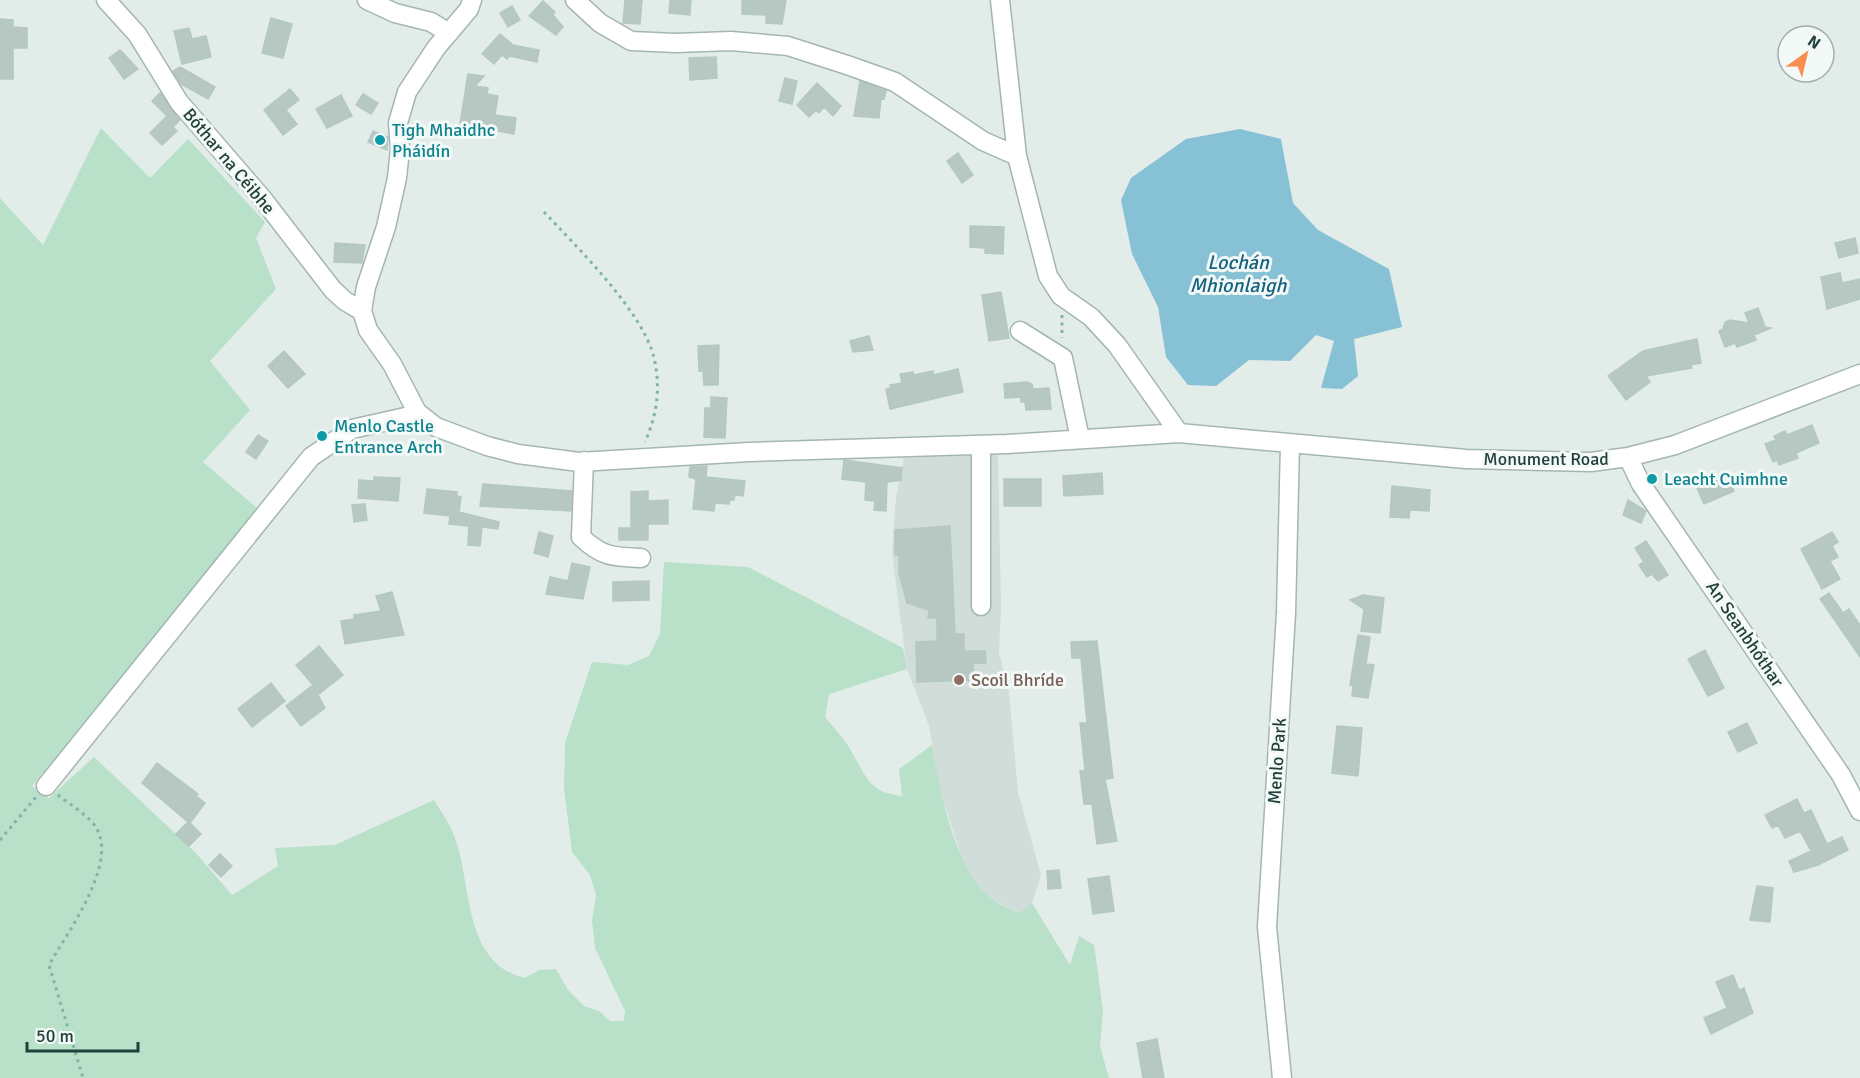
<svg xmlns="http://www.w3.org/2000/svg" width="1860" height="1078" font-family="Signika,sans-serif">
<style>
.built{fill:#d0ddd9}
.green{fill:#b9e0c8}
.water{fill:#86c1d6}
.building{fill:#b7c8c3;stroke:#b4c8c2;stroke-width:1.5}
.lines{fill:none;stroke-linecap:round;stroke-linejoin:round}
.minor-casing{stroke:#a4b6b2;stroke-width:21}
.path{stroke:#80b3a9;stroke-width:3;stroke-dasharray:3 4.5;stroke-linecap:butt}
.minor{stroke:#fff;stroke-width:18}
.culture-dot{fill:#0f9aa8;stroke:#f3f9f7;stroke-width:2}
.education-dot{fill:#8d6e63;stroke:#f3f9f7;stroke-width:2}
.labels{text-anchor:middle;stroke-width:6;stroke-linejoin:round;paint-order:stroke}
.culture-label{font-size:18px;fill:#0d838f;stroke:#f3f9f7;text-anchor:start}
.street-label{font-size:18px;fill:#21403b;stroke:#f3f9f7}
.education-label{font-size:18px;fill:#785e54;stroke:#f3f9f7;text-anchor:start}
.water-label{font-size:20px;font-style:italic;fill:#166381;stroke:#f3f9f7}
</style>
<rect width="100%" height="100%" fill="#e2edea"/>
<path class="built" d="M998,454L1001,607L999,653L1009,692L1018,792L1041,875L1032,903L1019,913L988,897L965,868L940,790L929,726L907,669L892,552L896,497L904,458Z"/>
<path class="green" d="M101,128L150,178L188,139L265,222L256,238L276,289L210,361L250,410L203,462L262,512L32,786L49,798L94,757L195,852L232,895L278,866L275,848L335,845L434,800C442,813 452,827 456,841C472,889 464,962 524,978L540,970L556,969L568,990L584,1006L599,1011L610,1021H624L625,1011L595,948L592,920L596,895L590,875L572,852L564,788L565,743L592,662L628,665L649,656L660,634L664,562L748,567L903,648L907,669L829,694L825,717C833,727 843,737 849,747C865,774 868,793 902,796L899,769L932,745C941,793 952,860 987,895C995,903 1009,908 1019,913L1032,903L1070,965L1079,936L1094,945L1103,1011L1100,1046L1109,1078H0V198L43,245Z"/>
<path class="water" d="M1240,129L1281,139L1293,203L1318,230L1389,269L1402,327L1354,339L1358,376L1342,389L1321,388L1334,341L1316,335L1290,361L1249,360L1216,386L1188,385L1166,357L1158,307L1132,254L1121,200L1131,178L1186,139Z"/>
<path class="building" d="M625,0H642L640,24L623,23Z
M670,0H691L690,15L669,13Z
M742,0H786L782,24L766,23V15L742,14Z
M543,1L555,12L553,15L563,27L556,35L529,16Z
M512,6L520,20L508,27L500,13Z
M271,18L292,24L283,58L262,53Z
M0,19L13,20V27L27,28V48H13V79H0Z
M189,28L192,39L206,36L211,57L182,64L174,31Z
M500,34L513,45L539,50L537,62L510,56L507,59L502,55L494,64L482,54Z
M120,50L138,69L124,79L109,58Z
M716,57L717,78L690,80L689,58Z
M180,67L215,87L208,99L181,84L173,71Z
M468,74L484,76L475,86L488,88L487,94L498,96L495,115L516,118L514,134L460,124Z
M785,78L797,81L792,104L779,101Z
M860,81L886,91L884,99L881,98L879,118L854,116Z
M817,83L841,106L833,116L824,107L819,113L816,110L809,117L797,105Z
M290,89L299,100L286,110L297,124L283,135L264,110Z
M160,93L180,120L173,127L177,131L162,145L150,133L167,116L152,101Z
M363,94L378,103L371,114L356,105Z
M341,95L352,116L327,128L316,109Z
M373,131L388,137L387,150L368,142Z
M958,153L973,175L962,183L947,161Z
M970,226L1004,227L1003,254L985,253V248L970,247Z
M1855,238L1858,253L1839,258L1835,243Z
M335,243L365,245L362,263L334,262Z
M1840,273L1842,283L1860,279V299L1827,309L1821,277Z
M1001,292L1009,338L989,341L982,295Z
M1758,308L1765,327L1771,328L1754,335L1756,340L1737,347L1735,343L1725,347L1719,331L1723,329L1725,322L1730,320L1749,323L1745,313Z
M869,336L873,350L853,352L850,341Z
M1697,339L1701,363L1691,365L1692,368L1646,376L1650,382L1626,400L1608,376L1643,351Z
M719,345L718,385H704L703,371H699L698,346Z
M284,351L305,374L288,388L268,366Z
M958,369L963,392L890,409L886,389L891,388L890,385L902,383L900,374L913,372L914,375L933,371V375Z
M1027,382L1032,384L1033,389L1049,388L1051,409L1026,410L1025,402H1021V397L1005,398L1004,384Z
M711,397L727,398L725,438L704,437L705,408H711Z
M1812,425L1819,443L1796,453L1798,458L1779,465L1777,460L1773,462L1765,444L1776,440L1774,436L1785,431L1787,435Z
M258,435L268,441L256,459L246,452Z
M844,460L902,468L901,480L887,482L886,511L874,510L875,501L865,500L866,482L842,479Z
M707,466L706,477L745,481L743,496L735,495L734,500H730L729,504L715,503L714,511L693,509L696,479L689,477L690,467Z
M1102,473L1103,494L1064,496L1063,476Z
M1726,474L1734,491L1704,504L1697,488Z
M374,477L400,478L398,501L358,498L359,480L374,481Z
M1004,479H1041V506H1004Z
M483,484L572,491L571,511L480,506Z
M1392,486L1430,490L1429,511L1410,510L1409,518L1390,517Z
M427,489L457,492V496L461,497L459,512L499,522L498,529L482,527L480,546L468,545L469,526L449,524L450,516L424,513Z
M648,491V501L668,500V524H648V540H619V528H631V492Z
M1628,500L1646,511L1641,523L1623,515Z
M365,504L367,520L354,522L352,505Z
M950,526L955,634H964V651H985L986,663H973L974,680L917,682L916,642L937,641V618H928L929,610L907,603L899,573V555H895V530Z
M539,532L553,536L548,557L534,553Z
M1832,532L1838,542L1832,546L1838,557L1830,561L1840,579L1822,589L1801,549Z
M1646,541L1668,575L1658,581L1652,574L1647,577L1639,565L1644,562L1635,548Z
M572,563L590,567L583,599L546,594L550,577L568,581Z
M649,581V600L613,601V582Z
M392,592L404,635L345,644L341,621L354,619V615L381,611L376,596Z
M1829,593L1843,613L1849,609L1860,625V657L1820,599Z
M1363,595L1384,598L1380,633L1361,631L1364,609L1350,600Z
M1358,635L1370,637L1366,664L1374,665L1368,698L1352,696L1353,685H1350Z
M1097,641L1113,778L1105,779L1117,841L1097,844L1092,804H1084L1080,771L1085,770L1080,723H1087L1081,658H1072L1071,642Z
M319,646L343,675L318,695L325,708L301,726L286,706L313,685L296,665Z
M1705,650L1724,688L1708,696L1688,659Z
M271,683L285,701L252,727L238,709Z
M1747,723L1757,743L1738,752L1728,732Z
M1337,726L1362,728L1358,776L1332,773Z
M157,763L198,794L196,796L205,803L190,823L201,834L189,846L176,834L188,822L142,783Z
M1797,799L1804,813L1811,810L1827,844L1842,837L1848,850L1818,865L1794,872L1789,861L1811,851L1800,831L1785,838L1778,825L1772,828L1765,815Z
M220,854L232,866L221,877L209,865Z
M1059,870L1061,888L1048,889L1047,871Z
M1109,876L1114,911L1093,914L1088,879Z
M1757,886L1773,888L1770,922L1750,920Z
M1733,975L1739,990L1744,988L1753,1013L1711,1034L1704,1018L1727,1008L1716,982Z
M1157,1039L1164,1078H1143L1137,1043Z"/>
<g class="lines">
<g class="minor-casing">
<path id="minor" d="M106,0L137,34L179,102L262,198L333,290L345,301L362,311
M367,0L395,13L431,22L449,33
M472,0L469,9L436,48L407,92L398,123L400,149L397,178L386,227L366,287L362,311L368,330L392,364L417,412L436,427L487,446L518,454L579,462L749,452L1007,444L1179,433L1466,459L1591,462L1628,457L1675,445L1860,374
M575,0L600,23L631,41L676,43L731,41L788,46L847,65L895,82L983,141L1017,156
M1000,0L1017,156L1048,276L1061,296L1091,317L1117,345L1179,433
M1020,331L1063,358L1080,439
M1628,457L1641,484L1841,775L1860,811
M584,461L581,537C602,557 613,557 641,558
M981,606V445
M46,786L311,457L352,429L410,416L417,412
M1282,1078L1267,927L1286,613L1290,444"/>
</g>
<path class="path" d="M544,212C576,246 644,313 654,358C661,387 657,415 645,442
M1062,315V338
M58,795C69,804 90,816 97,829C117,866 67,933 49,965L83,1078
M0,840L36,797"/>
<use href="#minor" class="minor"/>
</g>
<g class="culture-dot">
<circle cx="380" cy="140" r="6"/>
<circle cx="322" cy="436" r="6"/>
<circle cx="1652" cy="479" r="6"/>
</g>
<circle class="education-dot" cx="959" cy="680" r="6"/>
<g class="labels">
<g class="culture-label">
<text x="392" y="136">Tigh Mhaidhc<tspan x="392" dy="21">Pháidín</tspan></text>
<text x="334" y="432">Menlo Castle<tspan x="334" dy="21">Entrance Arch</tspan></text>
<text x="1664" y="485">Leacht Cuimhne</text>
</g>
<g class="street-label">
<text transform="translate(229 161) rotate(50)" y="6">Bóthar na Céibhe</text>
<text x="1546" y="465">Monument Road</text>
<text transform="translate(1745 634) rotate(56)" y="6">An Seanbhóthar</text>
<text transform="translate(1277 761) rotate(-86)" y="6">Menlo Park</text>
</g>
<g class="education-label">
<text x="971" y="686">Scoil Bhríde</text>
</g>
<g class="water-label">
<text x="1238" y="269">Lochán<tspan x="1238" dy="23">Mhionlaigh</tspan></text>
</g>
</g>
<g transform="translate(1806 54) rotate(34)"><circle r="28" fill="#f3f9f7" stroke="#9fafac" stroke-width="1.5"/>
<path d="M0-4.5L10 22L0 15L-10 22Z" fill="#fc8d51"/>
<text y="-9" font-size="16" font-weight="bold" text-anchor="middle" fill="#21403b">N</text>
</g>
<path d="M27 1042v9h111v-9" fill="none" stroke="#21403b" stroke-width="3"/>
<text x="36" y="1042" font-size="18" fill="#21403b" stroke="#f3f9f7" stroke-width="4.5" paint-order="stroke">50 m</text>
</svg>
